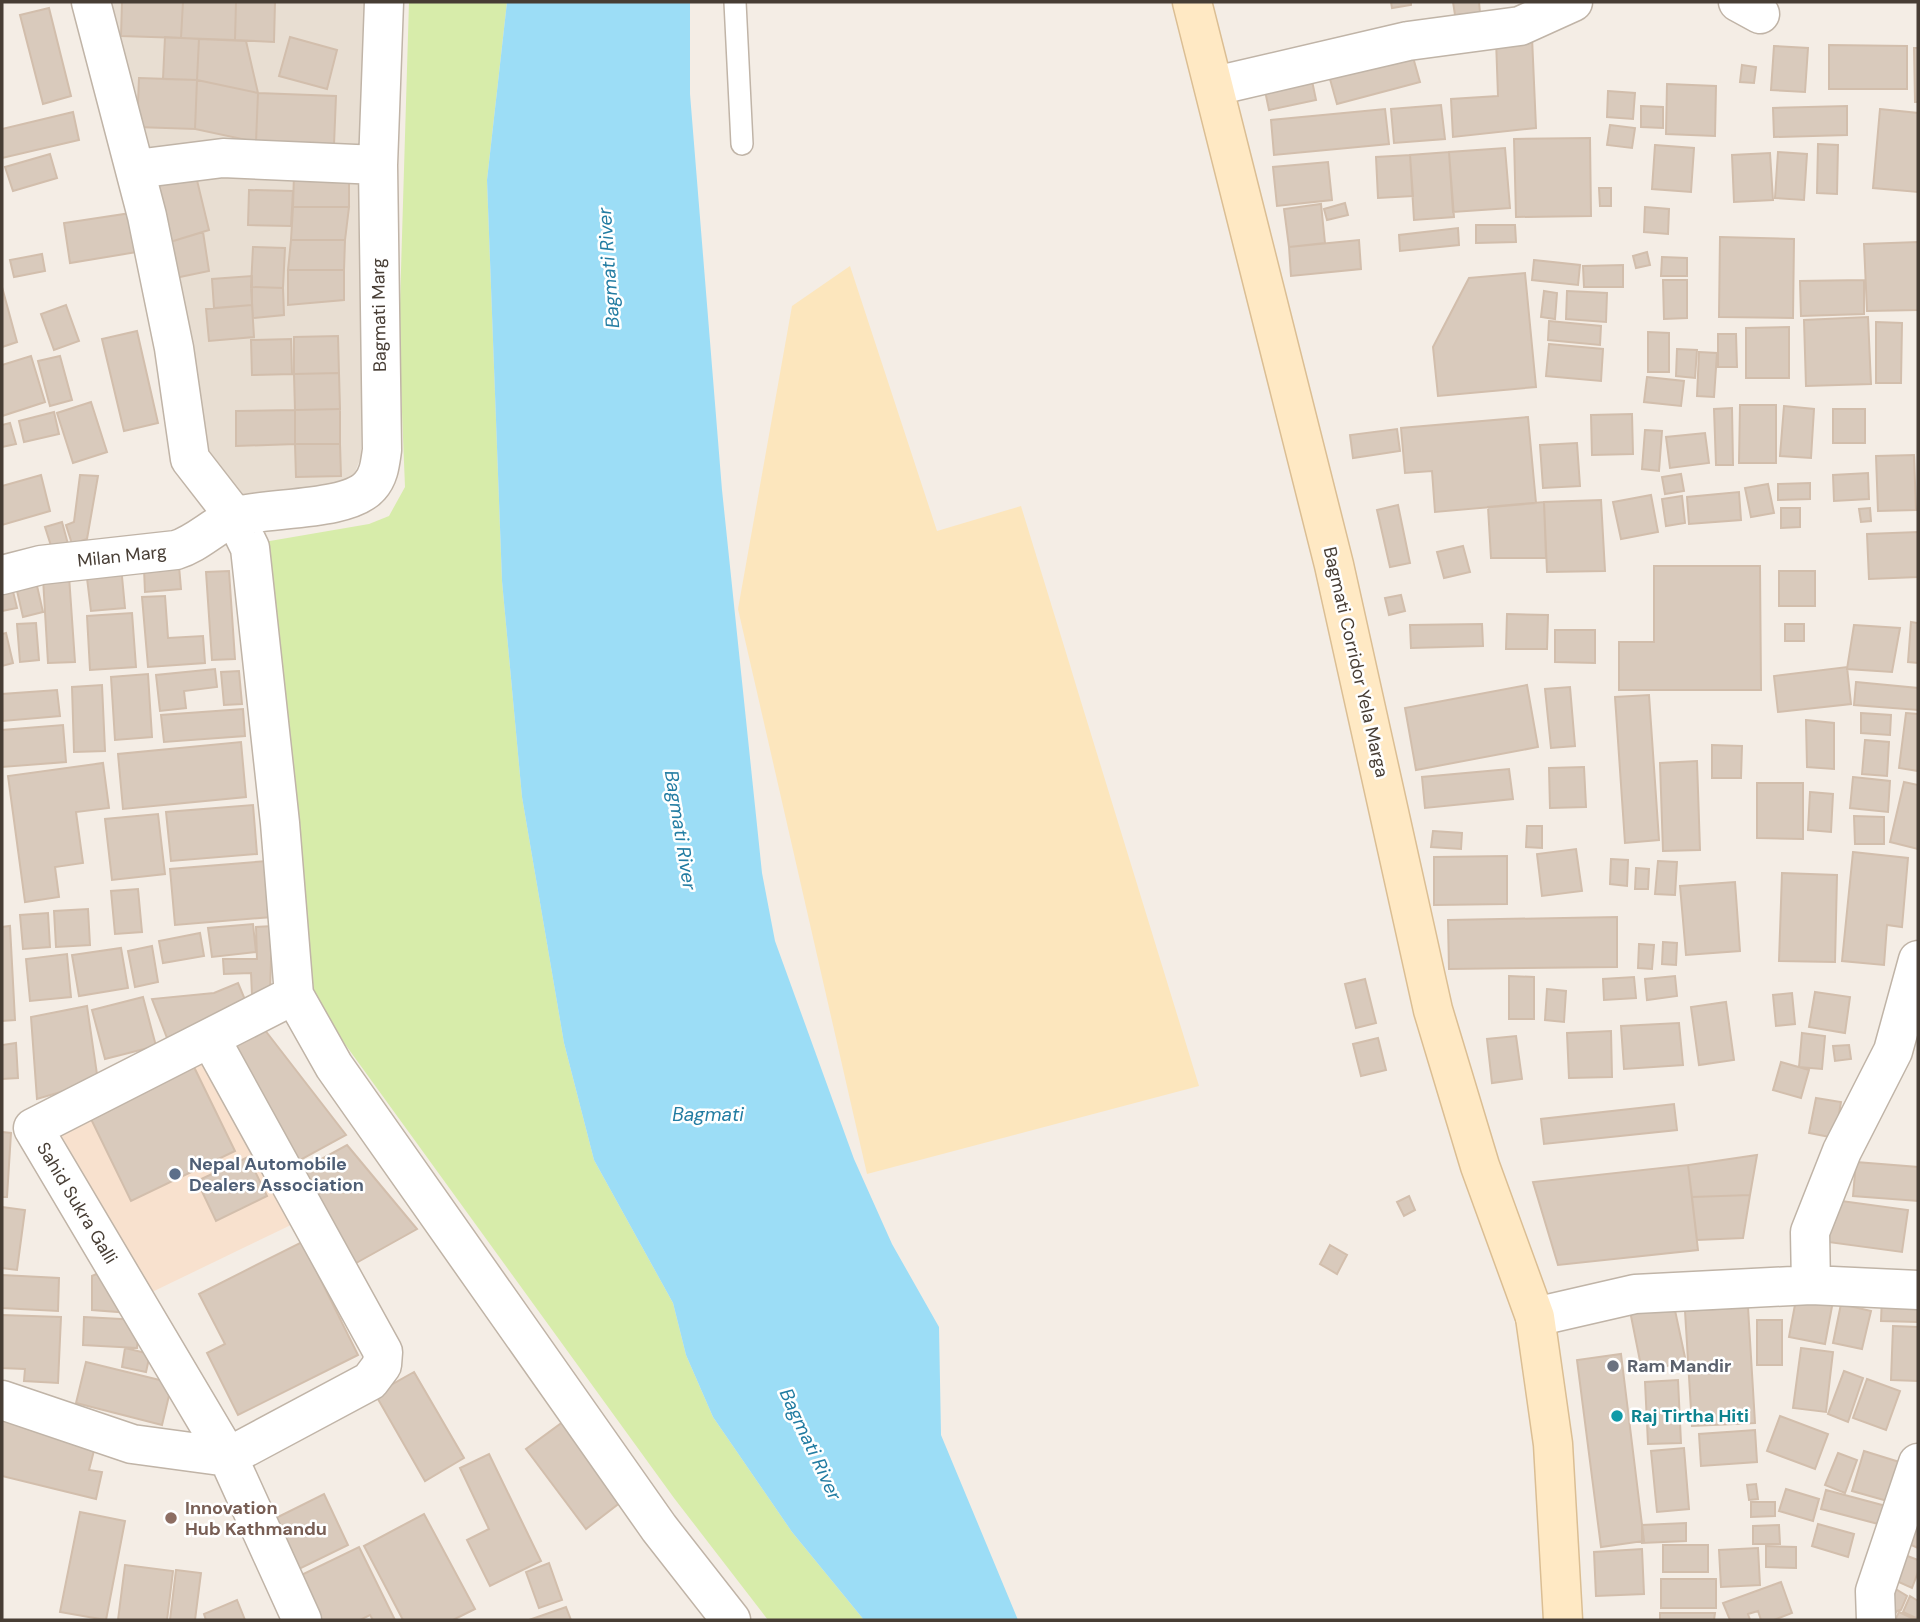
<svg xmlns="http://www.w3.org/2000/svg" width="1920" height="1622" font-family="'DM Sans',sans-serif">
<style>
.residential{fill:#e8ded2}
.commercial{fill:#f8e1ce}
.green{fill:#d7ecaa}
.sand{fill:#fce6bd}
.water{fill:#9cddf6}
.building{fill:#d9cabc;stroke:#d2beac;stroke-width:2}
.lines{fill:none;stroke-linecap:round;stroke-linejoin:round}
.lane-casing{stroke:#c0b4a7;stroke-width:24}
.street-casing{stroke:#c0b4a7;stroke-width:41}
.secondary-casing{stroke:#dbbe93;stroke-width:41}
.lane{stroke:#fff;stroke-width:21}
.street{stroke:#fff;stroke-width:38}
.secondary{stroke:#ffe9c4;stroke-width:38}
.service-dot{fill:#5c6f8a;stroke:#fff;stroke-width:2.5}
.worship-dot{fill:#6b7280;stroke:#fff;stroke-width:2.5}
.culture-dot{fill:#0f9aa8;stroke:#fff;stroke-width:2.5}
.education-dot{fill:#8d6e63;stroke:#fff;stroke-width:2.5}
.labels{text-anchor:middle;stroke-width:5;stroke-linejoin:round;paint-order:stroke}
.street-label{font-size:18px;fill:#473d34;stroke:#fff}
.service-label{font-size:18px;font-weight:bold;fill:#4e5e75;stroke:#fff;text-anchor:start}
.worship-label{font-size:18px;font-weight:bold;fill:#5b616d;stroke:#fff;text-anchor:start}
.culture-label{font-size:18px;font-weight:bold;fill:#0d838f;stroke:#fff;text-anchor:start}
.education-label{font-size:18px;font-weight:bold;fill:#785e54;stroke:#fff;text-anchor:start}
.water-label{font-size:19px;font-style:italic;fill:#227ca2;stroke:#fff}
</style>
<rect width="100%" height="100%" fill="#f4ede5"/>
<path class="residential" d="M102,2H367L361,457L353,477L342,485L243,496L209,457Z"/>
<path class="commercial" d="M198,1048L295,1223L150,1293L55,1124Z"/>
<path class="green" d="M409,2H507L487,180L502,581L522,797L564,1043L594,1160L673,1303L686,1355L713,1417L792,1532L864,1620H768L674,1498L313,1000L264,542L369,524L389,516L405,487L399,337Z"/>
<path class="sand" d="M850,266L937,531L1021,506L1199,1086L867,1174L738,609L792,306Z"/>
<path class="water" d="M507,2H690V94L722,490L762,873L775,941L854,1159L892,1244L939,1327L941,1435L1018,1620H864L792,1532L713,1417L686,1355L673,1303L594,1160L564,1043L522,797L502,581L487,180Z"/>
<path class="building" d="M122,2H183L181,38L121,36Z
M183,2H236L235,40L181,38Z
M236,2H275L274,42L235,40Z
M1391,2H1411V5L1392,8Z
M1453,2H1479L1480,13L1455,15Z
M49,8L71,96L43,104L20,15Z
M165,37L199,39L197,80L163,79Z
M290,37L337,50L327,89L279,76Z
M1532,37L1536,128L1453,137L1451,99L1498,96L1496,40Z
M199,39L246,41L258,93L197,80Z
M1829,45L1907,46V89H1829Z
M1774,46L1808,48L1805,92L1771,90Z
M1914,48H1918V102H1915Z
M1411,50L1420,82L1337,104L1328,72Z
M1742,65L1756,67L1754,83L1740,82Z
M1311,76L1316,100L1269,110L1264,86Z
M139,78L197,80L195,129L137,127Z
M197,80L258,93L256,142L195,129Z
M1667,84L1716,86L1715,136L1666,134Z
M1608,91L1635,93L1633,119L1607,117Z
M258,93L336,96L334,145L256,142Z
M1441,105L1445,139L1394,143L1391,109Z
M1641,106L1663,107V128L1641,127Z
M1847,106V135L1774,137L1773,108Z
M1385,109L1389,144L1274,155L1271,120Z
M1880,109L1918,113V192L1873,188Z
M73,112L79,140L2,158V129Z
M1610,125L1635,128L1632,148L1607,145Z
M1590,138L1591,216L1516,217L1514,139Z
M1818,144L1838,145L1837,194L1817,193Z
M1655,145L1694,148L1691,192L1652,189Z
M1505,148L1510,208L1453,212L1449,152Z
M1449,152L1454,217L1414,220L1410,155Z
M1778,152L1807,154L1804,200L1775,198Z
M1770,153L1773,200L1734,202L1732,155Z
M50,154L57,178L13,191L5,167Z
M1410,155L1413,196L1378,198L1376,157Z
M1328,162L1332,200L1277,206L1273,167Z
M195,172L209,230L170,242L156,182Z
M294,174L349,175V207H293Z
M1599,188H1611V206H1600Z
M249,190L293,191L291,226L248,225Z
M1345,203L1348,215L1327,220L1324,209Z
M1321,204L1325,243L1289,247L1284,209Z
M293,207H349L345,240H291Z
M1645,207L1669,209L1668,234L1644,232Z
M131,213L137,252L70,263L64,223Z
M1476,225H1515L1516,242L1476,243Z
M1458,228L1459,245L1400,251L1399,235Z
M203,232L209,271L175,278L170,242Z
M1720,237L1794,239L1793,318L1719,317Z
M291,240H345L344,270H288Z
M1359,240L1361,269L1291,276L1289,247Z
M1918,242V310L1867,311L1864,244Z
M253,247L285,248L283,288L251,287Z
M1647,252L1650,265L1636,268L1633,256Z
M42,254L45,271L14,277L10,260Z
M1662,257L1687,258V276H1661Z
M1534,260L1580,265L1578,285L1532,280Z
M1623,265V287H1584L1583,266Z
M288,270H344V300L288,305Z
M1525,273L1536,387L1438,396L1433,347L1469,278Z
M252,276V305L214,308L212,279Z
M1663,280H1687V318L1664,319Z
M1864,280V314L1801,316L1800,281Z
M2,287L17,342L2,347Z
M251,287L283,288L284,315L253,318Z
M1544,291L1557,293L1555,319L1541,317Z
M1567,291L1607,293L1606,322L1566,319Z
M66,305L79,341L54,350L41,314Z
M252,305L254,337L209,341L206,309Z
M1868,317L1871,384L1806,386L1804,320Z
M1549,321L1601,326L1600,345L1548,340Z
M1876,322L1902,323L1901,383H1876Z
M1789,327V378H1746V328Z
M137,331L158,423L124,431L102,339Z
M1648,332L1669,333V372H1648Z
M1718,334H1736L1737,367H1718Z
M338,336L339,373L294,374V337Z
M291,339L292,374L252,375L251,340Z
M1549,344L1603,349L1601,381L1546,376Z
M1677,349L1697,350L1695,378L1676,376Z
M1699,352L1717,353L1714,397L1697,396Z
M31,356L45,402L2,416V365Z
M60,356L72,400L50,406L38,361Z
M339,373L340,409L295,410L294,374Z
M1647,377L1684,381L1681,406L1644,402Z
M91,402L107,452L73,463L57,413Z
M1740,405H1776V463H1739Z
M1784,406L1814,409L1811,458L1780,456Z
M1732,408L1733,465H1716L1714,409Z
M340,409V444H295V410Z
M1833,409H1865V443H1833Z
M295,410V444L236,446V411Z
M54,412L59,434L24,442L19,421Z
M1632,414L1633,454L1592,455L1591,415Z
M1528,417L1536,503L1435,512L1432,471L1405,473L1401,428Z
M10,423L16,444L2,447V425Z
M1397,429L1400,451L1353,458L1350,435Z
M1645,430L1662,431L1659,471L1642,469Z
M1705,433L1709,463L1670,468L1666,437Z
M1577,443L1580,486L1543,488L1540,445Z
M295,444H340L341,476L296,477Z
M1914,455L1916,510L1878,511L1876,456Z
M1868,473L1869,499L1834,501L1833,475Z
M1681,474L1684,491L1665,494L1662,477Z
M41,475L50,511L2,525V486Z
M80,475L98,476L87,539L72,544L66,525L74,522Z
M1810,483V499L1778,500V484Z
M1768,484L1774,513L1751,517L1745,488Z
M1739,492L1741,520L1689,524L1687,497Z
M1651,495L1658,532L1621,539L1613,502Z
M1682,496L1685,523L1666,526L1662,499Z
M1601,500L1605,571L1547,572L1544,502Z
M1544,502L1546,558H1491L1488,507Z
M1398,505L1410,563L1390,567L1377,510Z
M1781,508H1800V527L1781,528Z
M1870,508L1871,521L1861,522L1859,509Z
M62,522L68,544L52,549L45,527Z
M1918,532V577L1869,579L1867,534Z
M1463,546L1470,572L1444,578L1437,552Z
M121,566L125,608L91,611L86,570Z
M179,566L181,589L145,592L144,569Z
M1654,566H1760L1761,690H1619V642H1654Z
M229,571L235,659L212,660L206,572Z
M1779,571H1815V606H1779Z
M69,576L75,662L48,663L43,578Z
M35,577L43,612L23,617L15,582Z
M11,583L17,608L2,611V585Z
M1401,595L1405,611L1389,615L1385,598Z
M165,596L168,638L203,636L205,663L148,667L142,597Z
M132,613L136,667L90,670L87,616Z
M1507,614L1548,615L1547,649H1506Z
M1911,622L1918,623V663L1908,662Z
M36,623L39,660L20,662L17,624Z
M1482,624L1483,646L1411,648L1410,625Z
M1785,624H1804V641H1785Z
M1854,625L1900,628L1892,672L1847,669Z
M1555,630H1595V663L1555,662Z
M6,633L13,663L2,666V634Z
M1847,667L1851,704L1778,712L1774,676Z
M215,669L217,687L184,691L186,708L160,711L156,675Z
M239,671L242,704L224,705L221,672Z
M148,674L152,737L115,740L111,677Z
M1856,682L1918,688V710L1854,705Z
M102,685L105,751L74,752L72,687Z
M1527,685L1538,747L1416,770L1405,708Z
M1570,687L1575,746L1551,748L1545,689Z
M57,690L60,716L3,721L2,694Z
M1649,695L1659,840L1625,843L1615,697Z
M243,709L245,736L164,742L161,715Z
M1861,713L1891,715L1890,735L1861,733Z
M1906,713L1918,714V771L1899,768Z
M1806,720L1834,723V769L1807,767Z
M63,725L66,762L2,767V730Z
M1865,740L1889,742L1887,776L1862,774Z
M241,742L246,797L123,809L118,754Z
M1712,745L1742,746L1741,778H1712Z
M1697,761L1700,850L1663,851L1660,763Z
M103,763L109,808L76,812L83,863L55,867L59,897L25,902L8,776Z
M1584,767L1586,807L1550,808L1549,768Z
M1509,769L1513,799L1425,808L1422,777Z
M1853,777L1890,781L1888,812L1850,808Z
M1904,782L1918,785V849L1890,842Z
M1757,783H1803V839L1757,838Z
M1810,792L1833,794L1831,832L1808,830Z
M253,805L257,854L171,861L166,812Z
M158,814L165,874L112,880L105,819Z
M1854,816L1884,817V844H1855Z
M1527,826H1542V848L1526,847Z
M1433,831L1462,833L1461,849L1431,847Z
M1576,849L1582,891L1542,896L1537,854Z
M1853,852L1908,858L1902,927L1887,925L1884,965L1842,961Z
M1507,856V904L1434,905V857Z
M1611,859L1628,860L1627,886L1610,884Z
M267,861L272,917L175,925L170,869Z
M1658,861L1677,862L1675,895L1655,894Z
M1636,868L1649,869L1648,889H1635Z
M1782,873L1837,875L1835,962L1779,961Z
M1735,882L1740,951L1686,955L1680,886Z
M138,889L142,932L115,934L111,891Z
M88,909L90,945L56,947L54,911Z
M48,913L50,947L23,949L20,915Z
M1617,917V967L1449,969L1448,920Z
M253,924L256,952L212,957L208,928Z
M10,926L15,1020L2,1021V927Z
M272,926L270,994L252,995L251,973L224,974L223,959H257L256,927Z
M200,933L204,956L163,963L159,941Z
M1663,942L1677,943L1676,965L1662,964Z
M1639,944L1654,945L1652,969L1638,968Z
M152,946L158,982L135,987L128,951Z
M121,948L128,988L79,996L72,955Z
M67,954L71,997L30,1001L26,959Z
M1509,976L1534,977V1019H1509Z
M1675,976L1677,996L1647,1000L1645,979Z
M1634,977L1636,998L1604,1000L1603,979Z
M1365,979L1376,1023L1356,1028L1345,984Z
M238,983L248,1007L167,1038L152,999L214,993Z
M1547,989L1566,991L1564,1022L1545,1020Z
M1815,992L1850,997L1845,1033L1809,1027Z
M1792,993L1795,1024L1776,1026L1773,995Z
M143,997L156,1046L105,1059L92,1010Z
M1726,1002L1734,1060L1699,1065L1691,1007Z
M87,1006L98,1081L37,1099L31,1017Z
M1679,1023L1683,1065L1624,1069L1621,1026Z
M261,1025L346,1135L293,1164L227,1046Z
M1611,1031L1612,1077L1569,1078L1567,1033Z
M1802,1033L1825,1036L1822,1069L1799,1067Z
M1516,1036L1522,1079L1492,1083L1487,1039Z
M1378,1038L1386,1070L1361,1076L1353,1044Z
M16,1043L18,1078L2,1079V1045Z
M1849,1045L1851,1059L1835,1061L1833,1046Z
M1781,1062L1809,1070L1801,1098L1773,1090Z
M194,1067L235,1151L131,1201L90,1117Z
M1816,1098L1841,1102L1835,1138L1809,1133Z
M1674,1104L1677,1130L1544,1144L1541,1119Z
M2,1132L11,1133L7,1197H2Z
M347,1145L417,1229L349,1267L296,1173Z
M1757,1155L1750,1195L1692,1197L1688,1165Z
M248,1157L267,1196L216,1221L197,1181Z
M1856,1162L1918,1167V1201L1853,1196Z
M1688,1165L1698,1250L1558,1265L1533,1182Z
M1750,1195L1743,1238L1697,1240L1692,1197Z
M1409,1196L1415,1210L1404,1216L1397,1202Z
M1834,1200L1908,1210L1902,1252L1828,1242Z
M2,1207L25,1210L17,1270L2,1268Z
M302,1242L358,1355L238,1415L207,1353L225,1344L199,1294Z
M1330,1245L1347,1255L1337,1274L1320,1264Z
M110,1268L132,1313L92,1310V1276Z
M2,1275L59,1278L58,1311L2,1308Z
M1797,1294L1833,1301L1825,1344L1789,1337Z
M1882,1297L1918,1299L1917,1322L1881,1321Z
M1673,1301L1686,1362L1642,1371L1630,1311Z
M1841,1304L1871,1311L1862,1349L1833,1343Z
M1748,1307L1755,1423L1692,1426L1685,1311Z
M2,1315L61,1317L58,1383L24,1381L25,1369L2,1368Z
M84,1317L139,1320L137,1348L83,1345Z
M1757,1320H1782V1365H1757Z
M1893,1326L1918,1327V1381L1891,1380Z
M125,1348L150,1354L146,1372L122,1367Z
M1801,1348L1833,1352L1826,1412L1793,1408Z
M1621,1354L1644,1541L1601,1547L1577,1360Z
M86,1362L172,1383L162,1425L76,1403Z
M1844,1371L1863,1378L1848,1422L1828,1414Z
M414,1372L464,1458L425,1481L375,1394Z
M1867,1379L1900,1391L1886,1430L1853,1418Z
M1678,1380L1681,1443L1648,1444L1645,1382Z
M2,1416L97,1439L89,1470L102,1472L96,1499L2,1476Z
M571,1416L630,1495L586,1529L526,1449Z
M1780,1416L1828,1434L1815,1469L1767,1451Z
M1755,1430L1757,1462L1701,1466L1699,1434Z
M1684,1448L1689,1509L1657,1512L1651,1451Z
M1864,1451L1909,1465L1898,1504L1852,1491Z
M1838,1453L1857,1460L1845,1493L1825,1485Z
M489,1454L541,1561L490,1586L467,1540L489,1529L460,1468Z
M1756,1484L1758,1499L1749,1500L1747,1485Z
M1786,1489L1819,1499L1813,1521L1779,1511Z
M1826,1490L1886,1506L1882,1525L1821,1509Z
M324,1494L348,1545L297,1570L272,1520Z
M1751,1502H1775V1516L1751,1517Z
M80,1512L125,1521L106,1620L60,1612Z
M424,1514L475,1609L453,1620H403L364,1546Z
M1918,1514V1548L1902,1541Z
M1686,1523V1541L1642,1543V1525Z
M1818,1524L1854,1534L1848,1557L1812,1546Z
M1779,1525L1780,1544H1753V1526Z
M1663,1545H1708V1572H1663Z
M1766,1546L1796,1547V1568L1766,1567Z
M359,1547L395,1620H373L370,1615L360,1620H308L289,1581Z
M1758,1548L1760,1585L1721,1587L1719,1550Z
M1642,1549L1644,1594L1596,1596L1594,1552Z
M1902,1554L1918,1560V1572L1912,1588L1892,1579Z
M549,1563L562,1600L539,1608L526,1572Z
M125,1565L173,1571L167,1620H118Z
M176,1570L201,1573L195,1620H170Z
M1661,1579H1716V1608H1661Z
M1781,1582L1792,1613L1774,1620H1761L1758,1611L1748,1614L1750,1620H1730L1723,1603Z
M1894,1588L1907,1596L1901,1610L1897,1611L1891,1620Z
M1910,1596L1918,1601V1619L1903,1612Z
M237,1600L245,1620H206L204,1614Z
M566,1607L571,1620H529Z
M1899,1612L1916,1620H1895Z
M1660,1613H1715L1714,1620H1660Z"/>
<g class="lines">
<g class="lane-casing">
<path id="lane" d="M735,2L742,144"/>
</g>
<g class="street-casing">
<path id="street" d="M91,2L147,216L174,348L190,459L235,517L250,548L280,823L294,995L334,1066L659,1528L731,1620
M1738,2L1760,14
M1215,86L1408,41L1520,26L1573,2
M136,169L223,158L378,165
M2,575L41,565L176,550C199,543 216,523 238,516C271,507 349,511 370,486C379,476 380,464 382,450L378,165L384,2
M294,995L33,1128L228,1457L302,1620
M210,1038L383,1352L382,1365L370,1381L228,1457
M1811,1285L1810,1232L1842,1151L1893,1051L1918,960
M1535,1317L1635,1294L1811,1285L1918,1290
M2,1400L132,1444L228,1457
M1876,1620L1875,1591L1918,1463"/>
</g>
<g class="secondary-casing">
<path id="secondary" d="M1192,2L1334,565L1433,1010L1480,1166L1535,1317L1553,1444L1563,1620"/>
</g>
<use href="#lane" class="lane"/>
<use href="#street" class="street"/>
<use href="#secondary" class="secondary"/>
</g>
<circle class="service-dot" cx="175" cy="1174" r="7"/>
<circle class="worship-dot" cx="1613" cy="1366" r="7"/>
<circle class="culture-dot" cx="1617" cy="1416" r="7"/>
<circle class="education-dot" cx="171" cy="1518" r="7"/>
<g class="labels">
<g class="street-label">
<text transform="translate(379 315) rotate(-91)" y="6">Bagmati Marg</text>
<text transform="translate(122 556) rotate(-6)" y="6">Milan Marg</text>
<text transform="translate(1356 662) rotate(77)" y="6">Bagmati Corridor Yela Marga</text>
<text transform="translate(77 1203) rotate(59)" y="6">Sahid Sukra Galli</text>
</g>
<g class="service-label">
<text x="189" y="1170">Nepal Automobile<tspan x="189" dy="21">Dealers Association</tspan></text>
</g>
<g class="worship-label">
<text x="1627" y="1372">Ram Mandir</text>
</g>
<g class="culture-label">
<text x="1631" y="1422">Raj Tirtha Hiti</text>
</g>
<g class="education-label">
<text x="185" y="1514">Innovation<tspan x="185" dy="21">Hub Kathmandu</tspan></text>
</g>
<g class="water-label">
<text transform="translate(608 268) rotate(-94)" y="7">Bagmati River</text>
<text transform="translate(681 830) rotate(81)" y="7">Bagmati River</text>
<text x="708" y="1121">Bagmati</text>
<text transform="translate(811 1444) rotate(65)" y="7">Bagmati River</text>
</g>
</g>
<rect width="1920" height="1622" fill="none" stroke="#473d34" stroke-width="7"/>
</svg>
